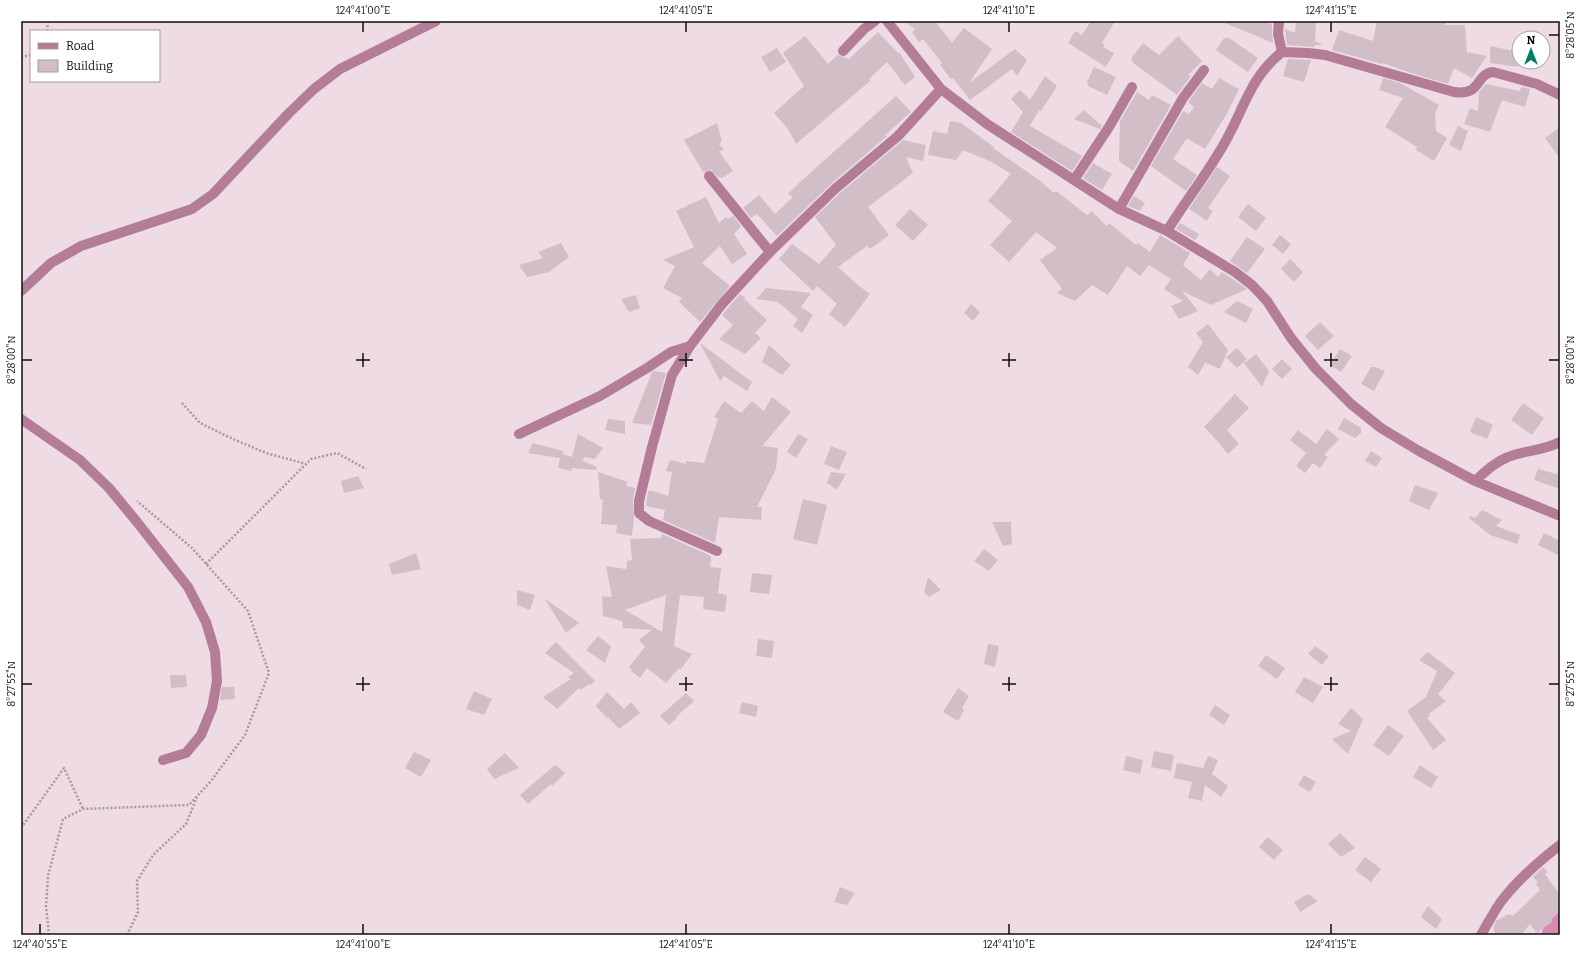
<svg xmlns="http://www.w3.org/2000/svg" width="1581" height="956" font-family="Bitter,serif">
<style>
.lines{fill:none;stroke-linecap:round;stroke-linejoin:round}
.river{stroke:#d889b2;stroke-width:25}
.building{fill:#d1bec7;fill-rule:evenodd}
.path{stroke:#a7999f;stroke-width:2.5;stroke-dasharray:2 2;stroke-linecap:butt}
.minor{stroke:#b37d98;stroke-width:10}
.ticks{fill:none;stroke:#130d10;stroke-width:1.5}
.neatline{fill:none;stroke:#130d10;stroke-width:1.5}
.ticks-label{font-size:10px;text-anchor:middle;fill:#130d10}
</style>
<rect width="100%" height="100%" fill="#eedbe3"/>
<g class="lines">
<path class="river" d="M1554,935L1560,925"/>
</g>
<path class="building" d="M904,21H935L952,43L964,28L992,49L969,83L1015,49L1027,60L1017,76L1012,69L970,100L953,78L951,79L940,65L942,63L923,39L919,42L912,32L915,29Z
M1091,21H1115L1102,43L1105,44L1103,47L1114,53L1106,67L1068,43L1075,31L1082,35Z
M1220,21H1265L1272,24V34L1273,43Z
M1296,21L1316,22L1315,41L1323,45H1315L1314,47L1287,45L1285,29L1295,33Z
M1377,21H1446L1445,25H1465L1467,52L1487,56L1472,78L1454,68L1448,84L1408,72L1383,63L1382,64L1332,50L1339,30L1373,41Z
M878,32L898,53L899,52L915,77L905,85L887,62L869,79L870,81L796,144L788,129L774,113L804,86L783,53L805,36L828,64L838,55L849,59Z
M1178,36L1202,61L1188,75L1191,76L1177,95L1132,62V57L1143,43L1159,55Z
M1224,38H1229L1258,58L1248,72L1216,50Z
M1490,46L1519,52V67L1490,63Z
M777,48L786,62L770,72L761,57Z
M1288,59L1311,60L1304,82L1283,76Z
M1094,67L1116,77L1107,95L1088,86L1087,82Z
M1045,76L1057,86L1041,111L1039,110L1030,126L1082,156L1072,171L1011,132L1023,112L1011,99L1020,90L1030,100Z
M1219,78L1239,89L1226,115L1205,149L1187,138L1173,159L1197,175L1186,191L1151,166L1183,111L1189,114L1194,107L1188,102L1202,83L1212,89Z
M1383,78L1400,83L1439,105L1435,113L1436,131L1447,138L1434,161L1416,150L1417,147L1385,127L1403,98L1379,90Z
M1486,84L1519,91L1522,87L1530,89L1525,107L1502,100L1490,132L1464,124L1470,108L1478,111L1479,92Z
M1137,92L1149,100L1152,95L1171,105L1133,171L1119,161L1120,121Z
M896,96L911,112L884,136H887L832,183L777,236L757,214L751,218L743,208L759,195L775,214L793,197L788,194L799,183Z
M1084,110L1102,126L1100,129L1074,119Z
M950,121L961,123L994,147L993,148L1039,180L1054,193L1056,191L1087,215L1092,211L1106,226L1109,223L1136,245L1138,243L1150,252L1160,235L1190,253L1183,265L1201,280L1210,269L1218,277L1222,272L1247,289L1211,305L1182,291L1198,311L1179,319L1171,306L1183,301L1164,289L1171,279L1149,265L1140,276L1127,266L1108,295L1092,285L1075,301L1057,293L1062,289L1040,260L1057,248L1036,232L1009,262L990,245L1012,221L988,201L1011,174L992,162L963,150L956,160L928,155L933,131L947,134Z
M717,123L722,141L719,144L724,150L719,151L733,171L722,178L718,177L711,170L703,172L684,140Z
M1458,126L1468,131L1461,151L1449,145Z
M1560,127V158L1545,138Z
M903,140L926,145L923,161L906,157L913,173L868,207L889,235L870,249L867,246L838,267L858,285L870,294L845,327L829,314L837,304L817,286L813,291L779,259L792,244L819,264L836,245L815,217L840,193Z
M1093,163L1112,174L1102,190L1083,178Z
M1217,167L1230,176L1208,208L1213,211L1207,221L1189,209Z
M1134,196L1145,203L1140,211L1128,206Z
M706,197L719,223L726,217L728,219L733,216L741,226L734,234L747,254L732,264L720,246L702,263L730,286L700,322L679,302L682,298L663,288L675,266L663,260L694,247L676,211Z
M1248,204L1266,218L1256,231L1238,217Z
M910,209L928,225L913,241L895,225Z
M1180,223L1199,234L1195,240L1176,229Z
M1280,235L1291,244L1283,254L1272,245Z
M1247,237L1265,249L1247,273L1230,261Z
M561,243L569,257L549,272L527,277L519,265L543,258L538,252Z
M1290,259L1303,272L1294,282L1281,269Z
M766,288L811,293L801,307L813,315L802,333L793,326L798,319L778,302L756,299Z
M740,294L746,298H743L767,320L755,333L761,338L745,354L719,339L733,325L722,315Z
M636,295L640,308L629,312L621,299Z
M1237,301L1253,309L1246,323L1224,312Z
M971,304L980,312L973,321L964,313Z
M1320,322L1334,336L1318,350L1305,336Z
M1208,324L1228,350L1220,369L1204,362L1205,363L1198,375L1188,367L1203,342L1196,333Z
M700,343L752,382L747,391L724,376L720,381Z
M769,345L791,365L782,375L762,362Z
M1237,348L1247,359L1237,368L1226,357Z
M1340,349L1352,356L1341,372L1330,365Z
M1256,354L1269,371L1262,387L1244,363Z
M1282,359L1292,369L1282,379L1272,369Z
M1371,367H1375L1385,371L1374,391L1361,384Z
M654,371L666,373L651,425L632,423L652,372Z
M1235,394L1249,408L1227,430L1239,444L1228,454L1212,435L1204,427Z
M772,397L791,412L762,446L778,448L776,469L757,507H762L761,520L719,517L715,543L663,520L665,510L646,506L648,491H652L668,496L672,472L666,471L670,460L686,464V461L704,463L718,419L714,417L724,401L741,413L752,401L764,411Z
M1523,403L1544,418L1532,435L1511,420Z
M1476,417L1493,425L1487,439L1470,432Z
M1344,418L1361,428V433L1355,438L1338,429Z
M608,419L625,421V434L605,430Z
M1327,429L1339,439L1324,455L1328,457L1320,468L1313,463L1305,473L1296,466L1306,453L1290,440L1298,430L1316,444Z
M578,434L603,448L595,459L584,457L583,461L597,467L596,470L572,468L571,471L558,468L560,458L528,453L533,443L563,451V454L572,457Z
M798,434L808,439L796,458L787,452Z
M831,446L847,452L839,470L824,464Z
M1371,451L1382,458L1376,467L1365,461Z
M1538,469L1560,475V489L1534,480Z
M598,472L628,482L626,486L635,488L633,501L634,516L632,536L616,533L617,525L601,524L603,500L600,499Z
M831,472L846,474L837,490L827,483Z
M358,476L364,488L344,493L341,481Z
M1415,485L1438,493L1429,510L1409,501Z
M803,499L827,505L817,545L793,539Z
M1482,510L1502,520L1496,526L1520,535L1517,544L1490,535L1469,518L1470,516L1475,518Z
M992,522H1011L1012,544L1003,546Z
M1544,533L1560,541V556L1538,545Z
M662,534L711,556L710,567L721,568L718,593L727,595L725,612L703,609L704,597L680,595L674,646L692,654L681,669L679,668L666,683L647,668L640,678L631,671L632,669L629,667L645,647L639,640L652,630L623,628L622,621L603,616L602,596L612,597L606,566L626,569L627,561L632,560L630,539L661,538ZM666,595L662,632L625,610Z
M984,549L998,560L989,571L974,561Z
M416,553L421,569L392,575L389,564Z
M752,573L772,575L769,594L750,592Z
M928,577L941,590L929,597L924,592Z
M517,590L535,595L530,610L517,605Z
M545,599L568,615L579,623L566,633Z
M598,636L611,646L605,663L586,650Z
M758,639L774,641L772,658L756,656Z
M556,642L595,681L591,685L590,684L580,690L579,688L557,709L543,697L571,679L568,677L574,673L545,653Z
M988,644L999,646L995,667L984,664Z
M1315,646L1329,656L1322,665L1308,654Z
M1428,652L1455,673L1438,694L1446,701L1429,714L1430,715L1427,718L1446,740L1433,750L1407,711L1426,697L1437,671L1419,660Z
M1266,655L1285,668L1277,679L1258,666Z
M170,675H186L187,687L171,688Z
M1304,677L1323,687L1313,703L1295,692Z
M222,687H234L235,699L220,700Z
M958,688L969,696L962,708L964,710L958,721L943,712Z
M474,691L492,699L484,715L466,709Z
M607,692L624,709L631,702L640,713L619,729L608,717L607,718L596,706Z
M686,693L694,701L676,717L677,718L669,725L660,716Z
M742,702L758,706L756,717L739,713Z
M1215,705L1230,715L1224,725L1209,715Z
M1351,708L1363,719L1348,754L1332,739L1351,731L1338,724Z
M1388,725L1404,736L1389,756L1373,745Z
M1154,751L1174,755L1171,771L1151,767Z
M414,752L431,760L421,777L405,768Z
M505,753L519,768L494,779L487,769Z
M1126,756L1143,760L1140,774L1123,770Z
M1208,756L1218,760L1212,774L1228,786L1221,797L1205,785L1202,801L1188,798L1192,782L1174,778L1177,763L1203,768Z
M555,765L565,773L552,786L551,784L528,804L520,795Z
M1420,765L1438,777L1431,788L1413,777Z
M1304,775L1316,782L1310,792L1298,785Z
M1340,833L1355,848L1341,857L1328,844Z
M1268,837L1283,850L1274,860L1259,847Z
M1365,857L1381,869L1371,882L1355,870Z
M1543,867L1548,872L1545,874L1560,895V912L1551,919L1553,921L1537,933L1530,924L1521,935H1496L1493,928L1496,921L1509,914L1513,916L1540,890L1536,884L1538,882L1533,877Z
M840,887L855,893L847,905L834,902Z
M1308,894L1318,901L1300,912L1294,902Z
M1428,906L1442,919L1436,929L1421,917Z"/>
<g class="lines">
<path class="path" d="M47,31L48,21
M21,57L31,55
M182,403L200,423L233,439L266,453L306,464
M206,564L311,459L337,453L366,469
M21,828L64,768L83,809
M49,935L46,906L48,876L63,819L83,809L189,805L211,781L245,735L269,673L248,611L192,548L137,501
M127,935L138,912L137,881L153,855L186,824L197,797"/>
<path class="minor" d="M887,21L941,89L987,124L1119,209L1167,231L1235,272L1252,285L1267,301L1291,338L1316,369L1351,404L1381,428L1419,451L1475,481L1560,516
M1279,21L1278,34L1282,52
M843,51L864,29L875,21
M709,176L770,252
M1074,180L1109,127L1132,87
M1119,209L1183,98L1204,70
M1167,231C1185,202 1207,174 1224,144C1244,110 1249,78 1282,52L1308,53L1325,55L1454,92C1482,96 1475,74 1493,72L1537,84L1560,95
M21,291L51,263L81,246L192,209L213,194L289,113L314,89L340,69L436,21
M21,419L80,460L109,488L137,522L188,587L206,622L215,652L217,681L212,708L201,735L186,753L163,760
M519,434L600,396L647,368L671,352L690,346
M1475,481C1485,472 1495,462 1508,457C1525,450 1543,451 1560,442
M717,551L649,521L639,513V501L652,447L672,375L690,346L722,304L770,252L836,188L898,136L941,89
M1481,935C1487,925 1493,913 1500,903C1516,881 1538,862 1560,845"/>
</g>
<path class="ticks" d="M363,22V32M686,22V32M1009,22V32M1331,22V32M1549,35H1559M363,353V367M686,353V367M1009,353V367M1331,353V367M22,360H32M356,360H370M679,360H693M1002,360H1016M1324,360H1338M1549,360H1559M363,677V691M686,677V691M1009,677V691M1331,677V691M22,684H32M356,684H370M679,684H693M1002,684H1016M1324,684H1338M1549,684H1559M40,924V934M363,924V934M686,924V934M1009,924V934M1331,924V934"/>
<rect width="1581" height="956" fill="none" stroke="#ffffff" stroke-width="44"/>
<rect x="30" y="30" width="130" height="52" fill="#ffffff" stroke="#a19e9f"/>
<rect x="38" y="43" width="20" height="6" fill="#b37d98" stroke="#a19e9f"/>
<text x="66" y="50" font-size="12" fill="#130d10">Road</text>
<rect x="38" y="60" width="20" height="12" fill="#d1bec7" stroke="#a19e9f"/>
<text x="66" y="70" font-size="12" fill="#130d10">Building</text>
<g transform="translate(1531 50)"><circle r="19" fill="#ffffff" stroke="#a19e9f"/>
<path d="M0-3L7 15L0 10L-7 15Z" fill="#008060"/>
<text y="-6" font-size="11" font-weight="bold" text-anchor="middle" fill="#130d10">N</text>
</g>
<rect x="22" y="22" width="1537" height="912" class="neatline"/>
<g class="ticks-label">
<text x="363" y="14">124°41'00"E</text>
<text x="686" y="14">124°41'05"E</text>
<text x="1009" y="14">124°41'10"E</text>
<text x="1331" y="14">124°41'15"E</text>
<text transform="translate(1570 35) rotate(-90)" y="4">8°28'05"N</text>
<text transform="translate(11 360) rotate(-90)" y="4">8°28'00"N</text>
<text transform="translate(1570 360) rotate(-90)" y="4">8°28'00"N</text>
<text transform="translate(11 684) rotate(-90)" y="4">8°27'55"N</text>
<text transform="translate(1570 684) rotate(-90)" y="4">8°27'55"N</text>
<text x="40" y="948">124°40'55"E</text>
<text x="363" y="948">124°41'00"E</text>
<text x="686" y="948">124°41'05"E</text>
<text x="1009" y="948">124°41'10"E</text>
<text x="1331" y="948">124°41'15"E</text>
</g>
</svg>
